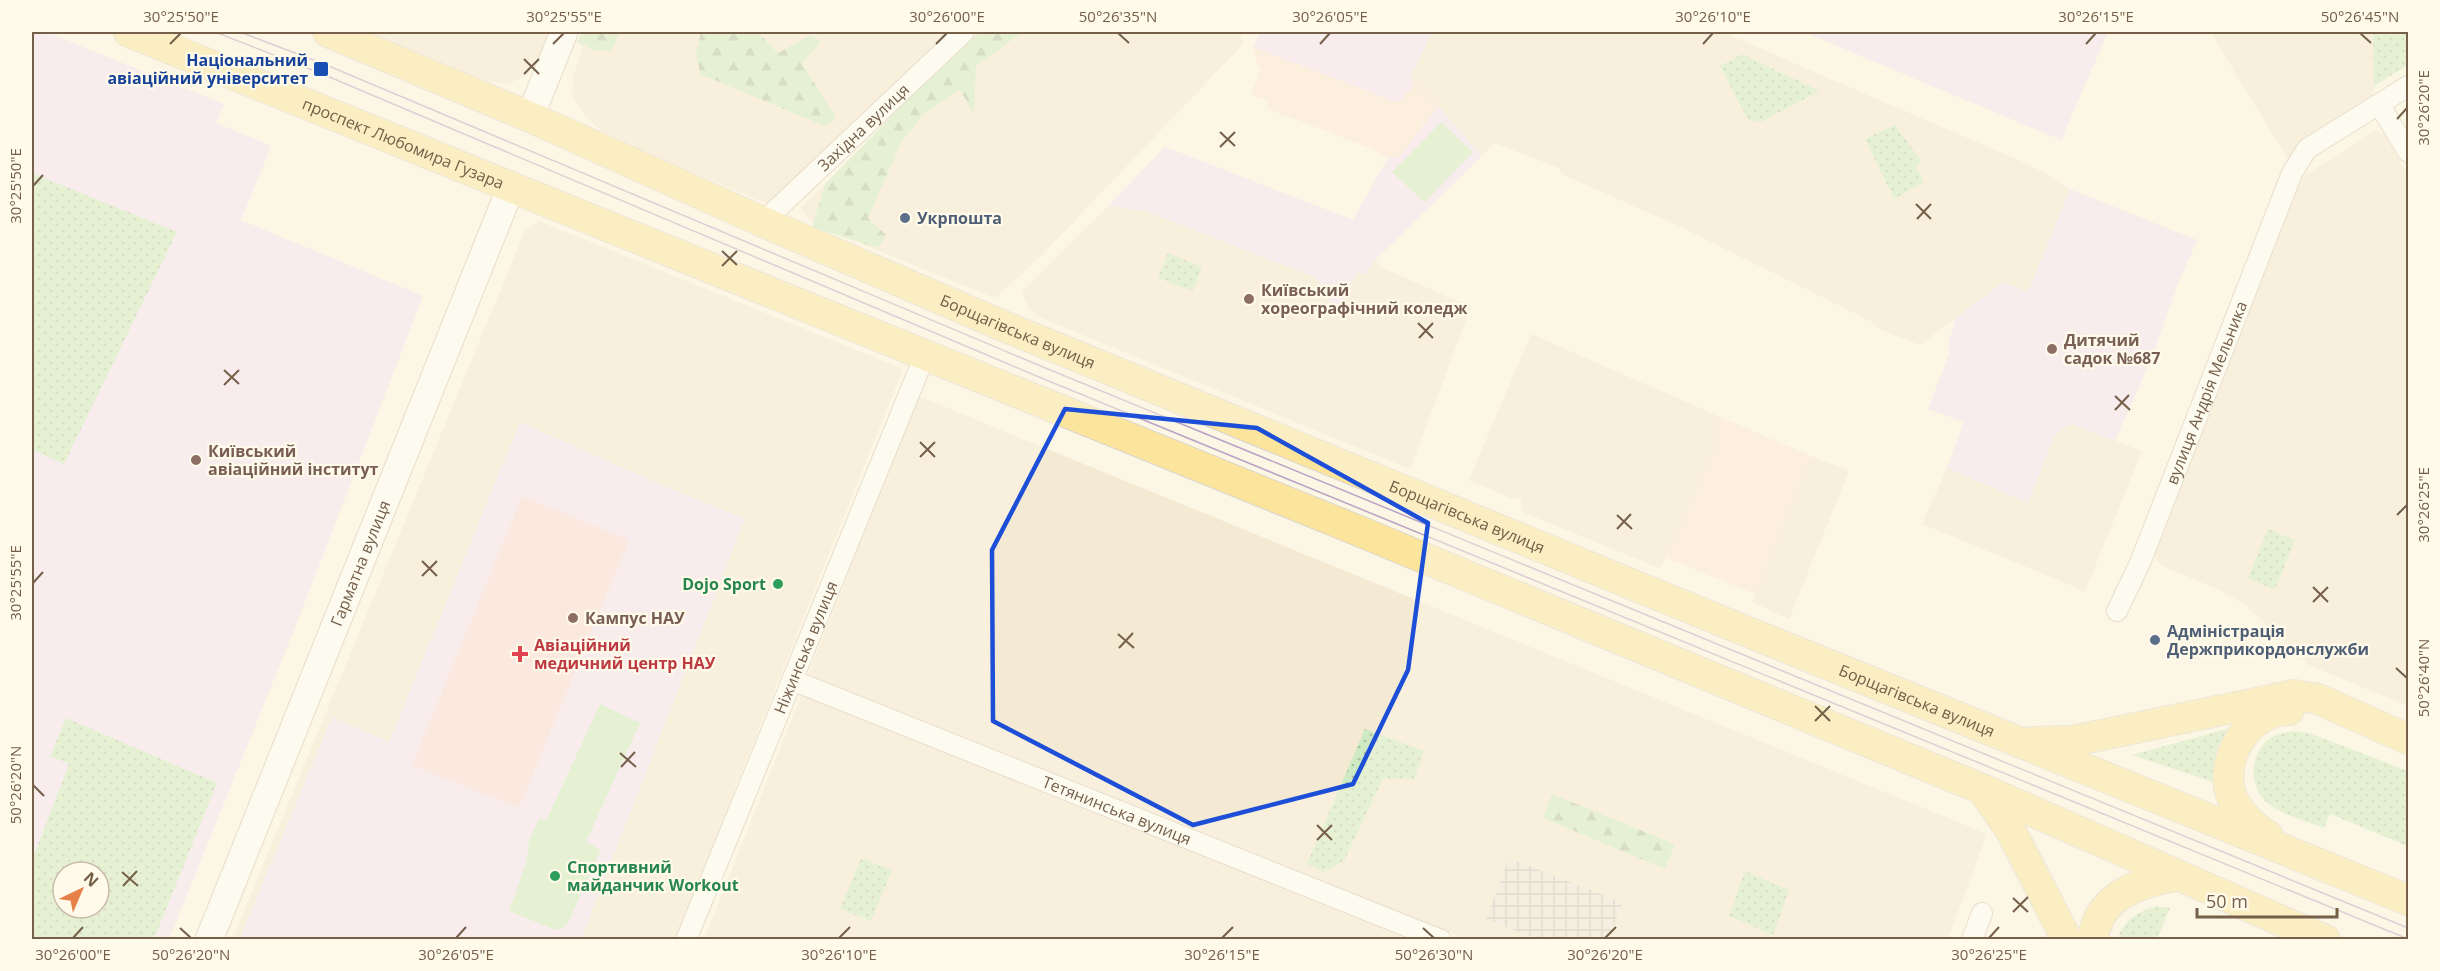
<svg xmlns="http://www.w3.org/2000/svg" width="2440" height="971" font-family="'Open Sans',sans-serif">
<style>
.residential{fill:#f4e9d2}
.commercial{fill:#fde7d7}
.industrial{fill:url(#industrial-grid)}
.education{fill:#f3e1f8;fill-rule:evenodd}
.medical{fill:#fad7d7}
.green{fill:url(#green-dots);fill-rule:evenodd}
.forest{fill:url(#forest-firs)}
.pitch{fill:#cdeac2}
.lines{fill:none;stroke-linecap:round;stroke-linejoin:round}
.street-casing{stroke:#d0c1ad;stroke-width:22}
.secondary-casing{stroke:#d1c0a7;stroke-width:29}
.primary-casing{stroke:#dbd5d0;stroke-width:32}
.street{stroke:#fff;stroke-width:20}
.secondary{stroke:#fff;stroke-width:27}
.primary{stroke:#fbe49c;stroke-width:30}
.tram{stroke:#baa2c6;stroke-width:1.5}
.marked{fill:none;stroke:#1d4ed8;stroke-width:4.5;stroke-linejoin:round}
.ticks{fill:none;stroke:#755f49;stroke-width:2}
.transit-dot{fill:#1a4fb4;stroke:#fffaea;stroke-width:2}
.service-dot{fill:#5c6f8a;stroke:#fffaea;stroke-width:2}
.education-dot{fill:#8d6e63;stroke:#fffaea;stroke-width:2}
.leisure-dot{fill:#2e9e5b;stroke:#fffaea;stroke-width:2}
.health-dot{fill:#e0444e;stroke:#fffaea;stroke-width:2}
.labels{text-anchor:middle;stroke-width:4.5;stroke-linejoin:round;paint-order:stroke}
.transit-label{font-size:16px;font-weight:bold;fill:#164399;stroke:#fffaea;text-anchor:end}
.street-label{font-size:16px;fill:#755f49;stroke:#fffaea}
.service-label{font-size:16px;font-weight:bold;fill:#4e5e75;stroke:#fffaea;text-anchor:start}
.education-label{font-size:16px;font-weight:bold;fill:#785e54;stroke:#fffaea;text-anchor:start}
.leisure-label{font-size:16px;font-weight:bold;fill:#27864d;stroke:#fffaea;text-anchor:end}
.health-label{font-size:16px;font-weight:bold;fill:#be3a42;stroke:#fffaea;text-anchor:start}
.neatline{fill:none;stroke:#755f49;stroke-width:2}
.ticks-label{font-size:15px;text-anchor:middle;fill:#755f49}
</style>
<defs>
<pattern id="industrial-grid" width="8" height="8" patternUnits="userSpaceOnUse" patternTransform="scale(1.5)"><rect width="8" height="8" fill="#ece6de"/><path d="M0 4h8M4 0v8" fill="none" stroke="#c4beb6"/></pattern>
<pattern id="green-dots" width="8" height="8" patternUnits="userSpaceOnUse" patternTransform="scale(1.5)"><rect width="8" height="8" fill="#cdeac2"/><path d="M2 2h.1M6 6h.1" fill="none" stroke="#abc1a0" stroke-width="1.8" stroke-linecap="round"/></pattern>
<pattern id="forest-firs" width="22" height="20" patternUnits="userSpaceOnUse" patternTransform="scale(1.5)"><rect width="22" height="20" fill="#cdeac2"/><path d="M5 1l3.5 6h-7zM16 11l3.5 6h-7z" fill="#abc1a0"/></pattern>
</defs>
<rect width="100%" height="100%" fill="#fcf6e4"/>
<path class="residential" d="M359,32H551L544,51L527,75L508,84L480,80Z
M587,32H951L767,204L610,137L589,120L572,97L573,77Z
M985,32H1242L1240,38L1244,43L1042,255L995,298L814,225L800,208Z
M1432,32H1637L1642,34L1659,32H1722L2007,155L2041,171L2070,189L2028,293L2003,283L1920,345L1877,328L1874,323L1679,226L1561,174L1559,168L1495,143L1482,156L1410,78Z
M2210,32H2408V65L2374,85L2373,96L2306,138L2296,154L2288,159Z
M2375,131L2383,133L2408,174V706L2309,665L2243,603L2215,588L2162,566L2157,562L2155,555L2302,177Z
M1108,206L1145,211L1317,278L1336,312L1358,271L1366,275L1374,261L1380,267L1471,307L1410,469L1039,317L1030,310L1021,292Z
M539,221L903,369L675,939L232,940L525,231Z
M1531,334L1718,416L1717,444L1667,558L1659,568L1522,512L1521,500L1513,497L1512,499L1469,480Z
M918,396L1987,834L1948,939H1466L808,675Z
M2072,424L2142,451L2085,591L1922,524L1947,468L2028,503L2055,435L2066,425Z
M1811,456L1849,471L1789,619L1752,602Z
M802,693L1412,939L704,940Z"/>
<path class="commercial" d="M1253,47L1398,103L1415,83L1438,106L1399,157L1388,158L1370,148L1266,108L1269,101L1251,94L1261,69L1257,65Z
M1718,416L1811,456L1755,594L1667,558L1717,444Z"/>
<path class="industrial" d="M1509,858L1623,903L1608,939H1536L1486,919Z"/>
<path class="education" d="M32,32H46L224,104L216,123L271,146L241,220L423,296L296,625L169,939H32ZM63,872H99V908H63Z
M1260,32H1432L1410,78L1415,83L1399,103L1253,47Z
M1804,32H2108L2061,140Z
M1438,106L1482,156L1374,261L1366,275L1358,271L1336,313L1317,278L1145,211L1108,206L1165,147L1353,220L1388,158L1399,157Z
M2070,189L2197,240L2177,286L2152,357L2115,441L2073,424L2066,426L2055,435L2028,503L1947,468L1964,422L1928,409L1950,352L1948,345L1956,318L2003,282L2028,292Z
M520,422L662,485L745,519L581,939L239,940L332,717L389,742Z"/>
<path class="medical" d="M522,496L629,540L519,808L412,765Z"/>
<path class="green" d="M2373,32H2408V65L2374,86Z
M1742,54L1820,91L1761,122L1748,120L1720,66Z
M1895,125L1922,162L1916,165L1924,182L1894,199L1865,139Z
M32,173L177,232L64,464L32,450Z
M1168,253L1202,267L1193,291L1158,278Z
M2268,529L2295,540L2275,590L2248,578Z
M66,718L217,783L154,939H32V860L69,764L50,756ZM63,872H99V908H63Z
M2234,727C2218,744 2213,759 2216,783L2132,755Z
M1365,729L1424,751L1414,779H1383L1344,861L1323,872L1307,864Z
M2295,731L2309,733L2408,771V846L2330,814L2324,828C2306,821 2284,816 2269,804C2248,788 2249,755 2269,739C2277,733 2286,732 2295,731Z
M861,858L892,870L871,921L840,909Z
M1745,871L1789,890L1773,935L1729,916Z
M2155,906L2170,908L2157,939H2118C2123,920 2138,912 2155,906Z"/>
<path class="forest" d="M582,32H620L611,51H596L577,42Z
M701,32H760L759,34L778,53L811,35L821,42L802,63L836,118L824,126L700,74L696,53Z
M983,32H1023L976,66L974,115L960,89L923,115L902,141L868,218L886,235L878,248L812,227L825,184L889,119L954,46Z
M1552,794L1675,844L1665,869L1543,818Z"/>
<path class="pitch" d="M1441,122L1473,152L1424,202L1392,172Z
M600,704L640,723L586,842L601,850L568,923L561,930L553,929L509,911L526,863L529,841L539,818L546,821Z"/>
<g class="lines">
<g class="street-casing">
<g id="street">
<path d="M2379,104L2408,152"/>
<path id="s1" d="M763,222L964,32"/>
<path id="s2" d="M2117,611L2140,563L2292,173L2307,149L2408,86"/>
<path id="s3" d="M792,680L1441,940"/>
<path id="s4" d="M686,940L925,355"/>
<path d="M1972,940L1982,913"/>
</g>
</g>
<g class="secondary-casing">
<g id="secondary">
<path d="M530,117L564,32"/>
<path id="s5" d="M209,940L511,187"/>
</g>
</g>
<g class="primary-casing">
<g id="primary">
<path id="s6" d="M129,32L1354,529L1982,789L2325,940"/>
<path id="s7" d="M328,32L530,117L763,222L1001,325L1726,623L2408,900"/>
<path d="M2032,742L2073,741L2294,695L2318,699L2408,739"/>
<path d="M1982,789L2011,831L2067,940"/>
<path d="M2268,836C2251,825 2235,811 2230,791C2221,755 2250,710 2289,710"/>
<path d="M2093,940C2098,895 2139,883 2176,876"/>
</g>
</g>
<use href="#street" class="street"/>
<use href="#secondary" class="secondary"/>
<use href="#primary" class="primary"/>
<path class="tram" d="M215,32L320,73L1039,377L2408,939
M240,32L324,64L1043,367L2408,928"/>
</g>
<path d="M0 0H2440V971H0ZM1065,409L1257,428L1428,523L1408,670L1353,784L1193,825L993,721L992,550Z" fill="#fcf6e4" fill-opacity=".55" fill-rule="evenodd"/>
<path class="marked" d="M1065,409L1257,428L1428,523L1408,670L1353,784L1193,825L993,721L992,550Z"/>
<path class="ticks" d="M1118,33L1129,43M2360,33L2371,43M170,44L181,33M553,44L564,33M936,44L947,33M1320,44L1330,33M1703,44L1713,33M2086,44L2096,33M524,59L539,74M524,74L539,59M2397,119L2407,108M1220,132L1235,146M1220,147L1235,132M33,186L43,175M1916,204L1931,219M1917,219L1931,204M722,251L737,265M722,266L737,251M1418,323L1433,338M1419,338L1433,323M224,370L239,384M224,385L239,370M2115,396L2130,410M2115,410L2129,395M920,442L935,457M920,457L935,442M1617,515L1632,529M2397,515L2407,505M1617,529L1631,514M422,561L437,576M422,576L437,561M33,583L43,572M2313,587L2328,602M2313,602L2328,587M1118,634L1134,648M1119,648L1133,633M2396,668L2407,678M1815,706L1830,721M1815,721L1830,706M620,753L636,767M621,767L635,752M33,785L44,796M1317,825L1332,840M1317,840L1332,825M122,872L138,886M123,886L137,871M2013,898L2028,912M2013,912L2028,897M180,928L191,938M1423,928L1434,938M73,938L83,927M456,938L466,927M839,938L850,927M1222,938L1233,927M1605,938L1616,927M1989,938L1999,927"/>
<rect class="transit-dot" x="313" y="61" width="16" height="16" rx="3"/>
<g class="service-dot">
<circle cx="905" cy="218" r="6"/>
<circle cx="2155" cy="640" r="6"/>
</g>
<g class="education-dot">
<circle cx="1249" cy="299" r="6"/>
<circle cx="2052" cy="349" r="6"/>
<circle cx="196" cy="460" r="6"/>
<circle cx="573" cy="618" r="6"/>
</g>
<g class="leisure-dot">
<circle cx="778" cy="584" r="6"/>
<circle cx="555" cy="876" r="6"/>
</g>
<path class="health-dot" d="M517 645h6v6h6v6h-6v6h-6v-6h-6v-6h6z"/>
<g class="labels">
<g class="transit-label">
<text x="308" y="66">Національний<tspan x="308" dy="18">авіаційний університет</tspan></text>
</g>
<g class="street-label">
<text dy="6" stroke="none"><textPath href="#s1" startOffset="138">Західна вулиця</textPath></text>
<text dy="6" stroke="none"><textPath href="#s6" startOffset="296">проспект Любомира Гузара</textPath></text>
<text dy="6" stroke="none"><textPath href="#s7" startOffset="752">Борщагівська вулиця</textPath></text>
<text dy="6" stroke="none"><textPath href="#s2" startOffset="236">вулиця Андрія Мельника</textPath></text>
<text dy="6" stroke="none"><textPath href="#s7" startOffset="1238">Борщагівська вулиця</textPath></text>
<text dy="6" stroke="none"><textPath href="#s5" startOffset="406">Гарматна вулиця</textPath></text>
<text dy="6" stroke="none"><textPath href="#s4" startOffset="316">Ніжинська вулиця</textPath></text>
<text dy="6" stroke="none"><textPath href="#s7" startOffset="1724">Борщагівська вулиця</textPath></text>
<text dy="6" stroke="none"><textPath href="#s3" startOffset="350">Тетянинська вулиця</textPath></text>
</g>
<g class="service-label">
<text x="917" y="224">Укрпошта</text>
<text x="2167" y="637">Адміністрація<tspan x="2167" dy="18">Держприкордонслужби</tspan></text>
</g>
<g class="education-label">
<text x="1261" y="296">Київський<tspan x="1261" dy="18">хореографічний коледж</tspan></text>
<text x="2064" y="346">Дитячий<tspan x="2064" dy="18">садок №687</tspan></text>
<text x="208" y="457">Київський<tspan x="208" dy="18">авіаційний інститут</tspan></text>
<text x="585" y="624">Кампус НАУ</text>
</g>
<g class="leisure-label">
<text x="766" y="590">Dojo Sport</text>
<text x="567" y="873" text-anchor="start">Спортивний<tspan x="567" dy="18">майданчик Workout</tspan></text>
</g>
<g class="health-label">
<text x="534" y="651">Авіаційний<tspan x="534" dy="18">медичний центр НАУ</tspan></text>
</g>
</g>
<rect width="2440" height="971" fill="none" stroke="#fffaea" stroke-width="66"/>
<g transform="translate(81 890) rotate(44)"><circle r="28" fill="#fffaea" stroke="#c8bcaa" stroke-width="1.5"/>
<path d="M0-4.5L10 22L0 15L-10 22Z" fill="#e68149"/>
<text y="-9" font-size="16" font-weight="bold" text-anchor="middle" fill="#755f49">N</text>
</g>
<path d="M2197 908v9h140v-9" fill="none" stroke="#755f49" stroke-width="3"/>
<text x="2206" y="908" font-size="18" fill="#755f49" stroke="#fffaea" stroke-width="4.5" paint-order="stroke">50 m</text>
<rect x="33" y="33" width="2374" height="905" class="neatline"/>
<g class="ticks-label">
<text x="181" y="22">30°25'50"E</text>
<text x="564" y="22">30°25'55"E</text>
<text x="947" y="22">30°26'00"E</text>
<text x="1118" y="22">50°26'35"N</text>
<text x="1330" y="22">30°26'05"E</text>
<text x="1713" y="22">30°26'10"E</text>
<text x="2096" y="22">30°26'15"E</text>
<text x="2360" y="22">50°26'45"N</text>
<text transform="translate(2424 108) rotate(-90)" y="5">30°26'20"E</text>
<text transform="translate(16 186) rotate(-90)" y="5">30°25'50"E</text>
<text transform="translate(2424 505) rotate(-90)" y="5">30°26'25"E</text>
<text transform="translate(16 583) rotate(-90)" y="5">30°25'55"E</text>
<text transform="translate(2424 678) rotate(-90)" y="5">50°26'40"N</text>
<text transform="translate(16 785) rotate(-90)" y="5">50°26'20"N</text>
<text x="73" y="960">30°26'00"E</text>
<text x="191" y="960">50°26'20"N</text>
<text x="456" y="960">30°26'05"E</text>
<text x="839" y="960">30°26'10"E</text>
<text x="1222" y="960">30°26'15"E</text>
<text x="1434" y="960">50°26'30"N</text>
<text x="1605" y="960">30°26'20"E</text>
<text x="1989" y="960">30°26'25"E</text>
</g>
</svg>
